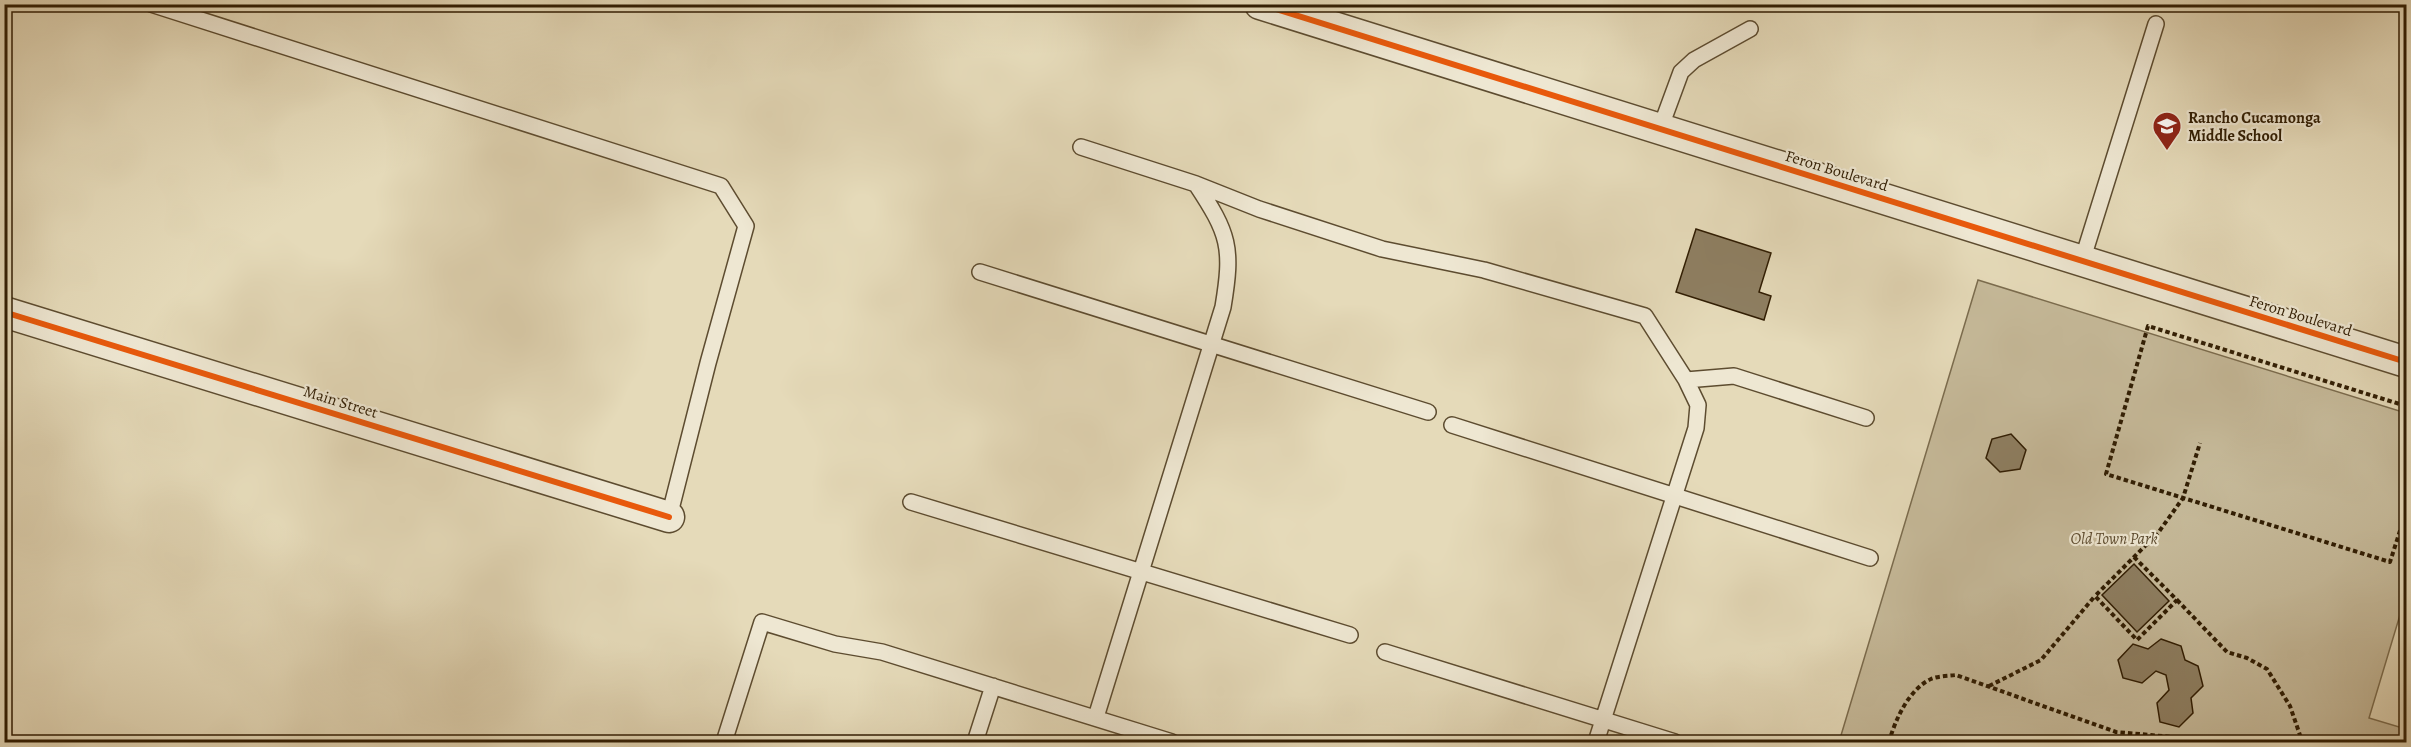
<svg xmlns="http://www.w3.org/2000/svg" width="2411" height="747" font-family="Alegreya,serif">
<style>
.green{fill:#c6ba9a;stroke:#7b6c4e;stroke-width:1.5}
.building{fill:#8e7f62;stroke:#301d03;stroke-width:1.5}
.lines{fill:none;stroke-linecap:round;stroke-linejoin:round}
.service-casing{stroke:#5d4c30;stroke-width:18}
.minor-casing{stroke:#5d4c30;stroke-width:33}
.path{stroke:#301d03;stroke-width:4;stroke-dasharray:4.5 3;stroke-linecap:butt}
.service{stroke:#eee7d2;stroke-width:15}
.minor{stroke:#eee7d2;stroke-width:30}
.cycleway-casing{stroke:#eee7d2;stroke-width:10}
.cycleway{stroke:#e8590c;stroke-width:6}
.labels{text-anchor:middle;stroke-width:4.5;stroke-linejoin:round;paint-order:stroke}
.poi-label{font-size:16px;font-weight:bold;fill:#301d03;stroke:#eee7d2;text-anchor:start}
.street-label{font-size:16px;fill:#301d03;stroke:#eee7d2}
.park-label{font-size:16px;font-style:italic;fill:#5d4c30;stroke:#eee7d2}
</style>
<rect width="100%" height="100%" fill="#e5dab9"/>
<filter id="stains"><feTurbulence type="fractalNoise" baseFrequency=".00333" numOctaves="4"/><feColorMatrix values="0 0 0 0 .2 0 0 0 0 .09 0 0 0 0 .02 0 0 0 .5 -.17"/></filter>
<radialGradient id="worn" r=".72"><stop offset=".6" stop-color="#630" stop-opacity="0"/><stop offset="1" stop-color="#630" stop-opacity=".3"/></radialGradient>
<path class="green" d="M1978,280L2406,413V595L2369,718L2406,729V742H1839Z"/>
<path class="building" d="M1696,229L1771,253L1759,292L1771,296L1764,320L1676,292Z
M2011,434L2026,450L2020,469L2000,472L1986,458L1992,439Z
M2134,564L2169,601L2137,632L2102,595Z
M2161,639L2181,646L2185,660L2198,666L2203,686L2191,698L2193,713L2179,727L2160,722L2157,703L2169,690L2166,675L2156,671L2142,683L2123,678L2118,660L2133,644L2148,649Z"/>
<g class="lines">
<g class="service-casing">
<path id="service" d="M151,4L721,186L746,226L708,363L669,517
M1660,129L1681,72L1694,60L1750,29
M1081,147L1196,184L1259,209L1382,249L1484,270L1645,316L1686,380L1698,405L1696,428L1596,742
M2082,261L2156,24
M980,272L1428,412
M1686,380L1734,376L1866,418
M1452,425L1870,558
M911,502L1350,635
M1385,652L1675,742
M1096,717L1223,307C1233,247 1229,234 1196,184
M724,742L762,622L835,644L882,652L1172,742
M975,742L993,686"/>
</g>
<g class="minor-casing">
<path id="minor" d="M1260,4L2406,362
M4,312L669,517"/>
</g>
<path class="path" d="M2406,406L2148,326L2106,474L2390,562L2406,512
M2134,557L2177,600L2137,640L2095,596L2158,533L2183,498L2200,443
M2177,600L2227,652L2247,658L2267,669L2290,706L2302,741
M1989,686L2041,660L2095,596
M1889,742C1895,720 1909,689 1931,679C1938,676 1948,676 1956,675L2116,732L2230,742H2304"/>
<use href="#service" class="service"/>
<use href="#minor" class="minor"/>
<g class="cycleway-casing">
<path id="cycleway" d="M1260,4L2406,362
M4,312L669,517"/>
</g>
<use href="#cycleway" class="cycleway"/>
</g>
<defs>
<g id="school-pin" transform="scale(1.5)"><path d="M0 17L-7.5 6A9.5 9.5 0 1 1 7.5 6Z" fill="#8f2418" stroke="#eee7d2"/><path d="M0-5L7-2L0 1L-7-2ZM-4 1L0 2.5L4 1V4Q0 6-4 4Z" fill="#fff"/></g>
</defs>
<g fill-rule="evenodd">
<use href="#school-pin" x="2167" y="126"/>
</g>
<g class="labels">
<g class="poi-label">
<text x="2188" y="123">Rancho Cucamonga<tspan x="2188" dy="18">Middle School</tspan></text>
</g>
<g class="street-label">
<text transform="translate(1837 170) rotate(17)" y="6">Feron Boulevard</text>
<text transform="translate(2301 315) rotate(17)" y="6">Feron Boulevard</text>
<text transform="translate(341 401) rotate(17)" y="6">Main Street</text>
</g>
<g class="park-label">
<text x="2114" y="544">Old Town Park</text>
</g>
</g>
<rect width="2411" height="747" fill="none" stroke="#e5dab9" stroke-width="24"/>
<rect x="6" y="6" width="2399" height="735" fill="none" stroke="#301d03" stroke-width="3"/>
<rect x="12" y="12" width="2387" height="723" fill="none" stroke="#301d03" stroke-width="1.5"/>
<rect width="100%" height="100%" filter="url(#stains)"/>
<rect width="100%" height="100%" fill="url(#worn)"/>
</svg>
